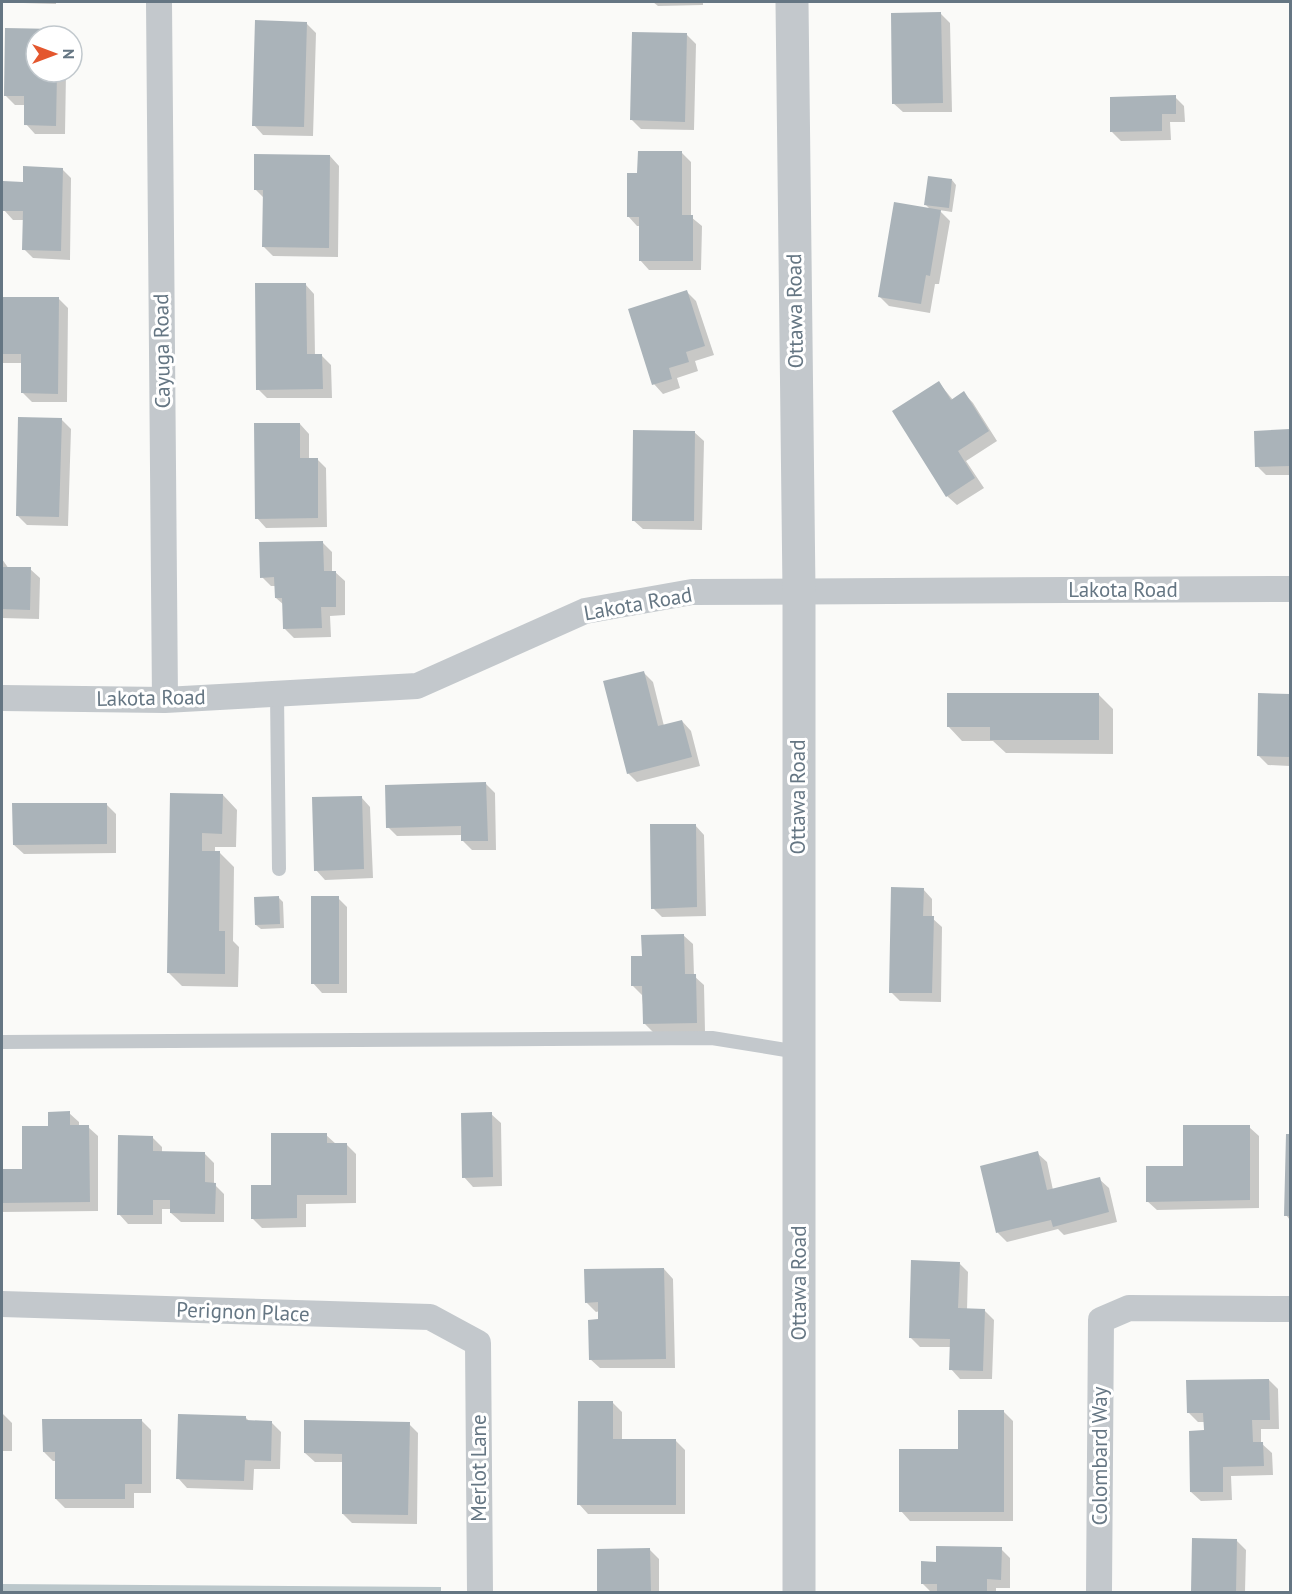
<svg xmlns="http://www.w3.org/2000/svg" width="1292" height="1594" font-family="'PT Sans',sans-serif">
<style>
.water{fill:#bbc7cb}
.shadow{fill:#0003}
.building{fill:#aab3b9}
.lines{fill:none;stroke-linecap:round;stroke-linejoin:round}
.service{stroke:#c3c8cc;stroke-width:14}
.minor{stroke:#c3c8cc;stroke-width:26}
.tertiary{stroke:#c3c8cc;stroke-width:33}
.labels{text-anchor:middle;stroke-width:6;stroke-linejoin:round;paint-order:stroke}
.street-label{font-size:21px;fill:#657683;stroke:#fff}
</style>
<rect width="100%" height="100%" fill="#fafaf8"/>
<path class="water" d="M2,1584L441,1587V1592H2Z"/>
<path class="shadow" d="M22,2H56V4L23,3Z
M653,2H703V5L658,6Z
M941,14L950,23L952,112H903L893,103Z
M306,23L316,33L313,136L263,135L254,125Z
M6,29L57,30L63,36H36V72H66L65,134H35L26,124V105H15L5,95Z
M687,35L696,44L694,130L641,129L632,120Z
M1175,97L1184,106L1185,122H1170L1171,140L1121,141L1112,132Z
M682,153L691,162V217L702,226L701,270H649L640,260V226H637L628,216L639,175Z
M330,156L339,166L338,257L273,256L264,247L265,199L255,189Z
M62,169L71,178L70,260L33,258L24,249L25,220H13L4,210L24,183Z
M952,180L956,185L952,212L939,210L950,221L939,284H935L930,313L889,306L879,296L931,210L926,205Z
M305,284L314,294L315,356H322L331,365L332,398H267L258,389Z
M687,292L696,301L714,355L695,361L698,371L677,378L680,388L663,394L654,384Z
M2,298H58L68,308L67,402H32L23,393V363H2Z
M939,383L953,400L964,393L973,403L997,441L966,461L984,488L957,505L947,496Z
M61,419L71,429L68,526L27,525L18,516Z
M300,424L309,434V459H317L326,468L327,527L266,528L257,518Z
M1290,431V475H1266L1257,466L1255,432Z
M694,432L704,441L702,530L643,529L633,520Z
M323,543L332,552V572H335L345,581V615L330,616L331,637L294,638L284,628V605L276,598V586H271L262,577Z
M2,559L9,569H30L40,578L39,619L2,618Z
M644,673L653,682L664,726L682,721L691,731L700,766L637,782L628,773Z
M1099,695L1113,709V754L1006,753L993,741H962L948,726Z
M1260,695L1290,696V766L1268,765L1258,755Z
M486,784L495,793L496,850H472L463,841V835L397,836L388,827Z
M171,794L223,795L237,810L236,847H215V853H220L234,867L233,941L239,947L238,987L182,986L168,972Z
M361,797L370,807L373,878L325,880L316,870Z
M106,804L116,814V853L24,854L14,845Z
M695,825L704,835L706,916L662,917L653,908Z
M923,889L932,899V918L942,927L941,1002L900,1001L891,992Z
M279,898L283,902L284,928L261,929L256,925Z
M338,898L347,907V993H322L313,983Z
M683,935L693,944L694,976L704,985L705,1032L654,1033L645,1024L642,995L633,986L643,957Z
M69,1113L79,1122V1127H88L98,1136V1211L2,1212V1171H24L49,1128Z
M491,1114L501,1123L502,1186L473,1187L464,1177Z
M1249,1127L1259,1136V1208L1157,1210L1147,1201L1185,1168Z
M326,1135L336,1144H346L356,1154V1203L306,1204V1227L262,1228L252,1218L273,1187Z
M1287,1135H1290V1220L1286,1215Z
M152,1137L162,1147V1153H204L214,1163V1184L224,1194V1222H181L171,1213V1209H162V1224H128L119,1214Z
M1037,1153L1047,1162L1053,1190L1099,1179L1109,1188L1117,1222L1064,1235L1058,1229L1007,1242L998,1233L981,1167Z
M959,1263L968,1272L967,1310H984L994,1320L992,1379H960L951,1369V1347H920L910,1337Z
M664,1269L673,1279L675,1368H600L590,1359L600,1321V1311L596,1312L586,1302Z
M1269,1380L1278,1389L1279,1429H1261V1443L1272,1453L1273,1475L1231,1476L1232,1500L1201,1501L1191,1492L1205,1432V1422H1198L1189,1413Z
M613,1403L622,1412V1441H676L685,1450V1514H588L579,1504Z
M1003,1411L1013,1421V1521H910L901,1511Z
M2,1413L12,1423V1451H2Z
M246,1418L250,1422H271L281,1432L280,1469H254L253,1490L187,1488L178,1478Z
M141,1420L151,1430V1493H134V1508H65L56,1499V1461H53L44,1452Z
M409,1424L418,1433L417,1524L352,1523L343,1514L344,1462H315L305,1453Z
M1193,1540H1236L1246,1550L1245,1592H1192Z
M649,1549L659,1559V1592H599L598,1550Z
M1001,1549L1010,1558V1588H996V1592H931L922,1583L938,1563Z"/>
<path class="building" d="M941,12L943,103L892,104L891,13Z
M255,20L307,22L304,127L252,126Z
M5,28L57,29V36H36V72H57L56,126L24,125V96H4Z
M632,32L687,33L685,122L630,120Z
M1176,95V114H1162V131L1110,132V97Z
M638,151H682V215H693V261H639V217H627V173H637Z
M254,154L330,155L329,248L262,247L263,190H254Z
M23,166L63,168L61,251L22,250L23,211H2L3,181L23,182Z
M928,176L952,179L949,208L924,205Z
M894,202L941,210L930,276L926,275L921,304L878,297Z
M255,283H306L307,354H322L323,389L256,390Z
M687,290L705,346L686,352L689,362L669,368L672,379L652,385L628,309Z
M2,297H59L58,394L21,393V354H2Z
M939,381L951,400L964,391L989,431L958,451L975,478L946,497L892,411Z
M18,417L62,418L59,517L16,516Z
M254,423H300V458H318V518L255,519Z
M1290,429V466L1255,467L1254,431Z
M633,430L695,431L694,521H632Z
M323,541L324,571H336V607H321L322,628L283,629L282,598H275L274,577L260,578L259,542Z
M2,567H31L30,610L2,609Z
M644,671L658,726L682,720L692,757L627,774L603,681Z
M947,693H1099V740H990V727H947Z
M1258,693L1290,694V757L1257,756Z
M486,782L488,841H461V826L386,828L385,785Z
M170,793L223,794L222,834L202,833V851H220L219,931H225V974L167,973Z
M362,796L364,869L314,871L312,797Z
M12,803H107V844L13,845Z
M650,824H696L697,907L651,909Z
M891,887L924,888L923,916H934L932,993H889Z
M279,896L280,924L255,925L254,897Z
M311,896H339V984H311Z
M684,934L685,974H696L697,1023L643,1024L642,986H631V956H642L641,935Z
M70,1111V1125H89L90,1202L2,1203V1169H22V1126H48V1112Z
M492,1112L493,1177L462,1178L461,1113Z
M1183,1125H1250V1200L1146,1202V1166H1183Z
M271,1133H327V1143H347V1195H297V1218L251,1219V1185H271Z
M1286,1134H1290V1216H1284Z
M118,1135L153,1136V1151L205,1152V1182L216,1183L215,1214L170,1213V1200H153V1215H117Z
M1038,1151L1047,1190L1100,1177L1109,1212L1053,1227L1051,1220L996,1233L980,1166Z
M911,1260L960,1262L958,1308L985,1309L983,1371L949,1370L950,1339L909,1338Z
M664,1268L666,1359L589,1360L588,1320L598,1319V1302L585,1303L584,1269Z
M1269,1379L1270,1420H1252L1253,1442H1263L1264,1466L1223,1467V1492H1190L1189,1431L1204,1430L1203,1413H1187L1186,1380Z
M578,1401H613V1439H676V1505H577Z
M958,1410H1004V1512H899V1449H958Z
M178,1414L246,1416V1420L272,1421L271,1461L245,1460L244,1481L176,1479Z
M42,1419H142V1484H125V1499H55V1452H43Z
M304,1420L410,1422L408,1515L342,1514V1454L304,1453Z
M1192,1538L1237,1539L1236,1592H1191Z
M936,1546L1002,1547L1001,1580L987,1579V1592H937V1584H921V1561L936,1562Z
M650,1548L651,1592H597V1549Z"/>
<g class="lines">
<path class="service" d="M277,694L279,869
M2,1042L712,1038L798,1052"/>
<path class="minor" d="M159,2L165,700
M2,698L165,700L417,686L585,611L692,592L1290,589
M2,1304L430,1317L478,1343L480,1592
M1099,1592L1101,1320L1129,1308L1290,1309"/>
<path class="tertiary" d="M792,2L799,591V1592"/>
</g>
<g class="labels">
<g class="street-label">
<text transform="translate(795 311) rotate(-91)" y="7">Ottawa Road</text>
<text transform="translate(162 351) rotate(-91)" y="7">Cayuga Road</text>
<text x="1123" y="597">Lakota Road</text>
<text transform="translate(638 604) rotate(-10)" y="7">Lakota Road</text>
<text transform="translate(151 698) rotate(-1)" y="7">Lakota Road</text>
<text transform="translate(798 797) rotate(-90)" y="7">Ottawa Road</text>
<text transform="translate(799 1283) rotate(-90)" y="7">Ottawa Road</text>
<text transform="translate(243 1312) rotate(2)" y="7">Perignon Place</text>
<text transform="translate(1100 1456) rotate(-90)" y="7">Colombard Way</text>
<text transform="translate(479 1468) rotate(-90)" y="7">Merlot Lane</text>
</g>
</g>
<rect width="1292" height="1594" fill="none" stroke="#657683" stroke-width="6"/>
<g transform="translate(54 54) rotate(90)"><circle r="28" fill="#ffffff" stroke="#c1c8cd" stroke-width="1.5"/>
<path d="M0-4.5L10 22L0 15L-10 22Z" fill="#e4572e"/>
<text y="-9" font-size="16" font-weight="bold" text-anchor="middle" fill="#657683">N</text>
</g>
</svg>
